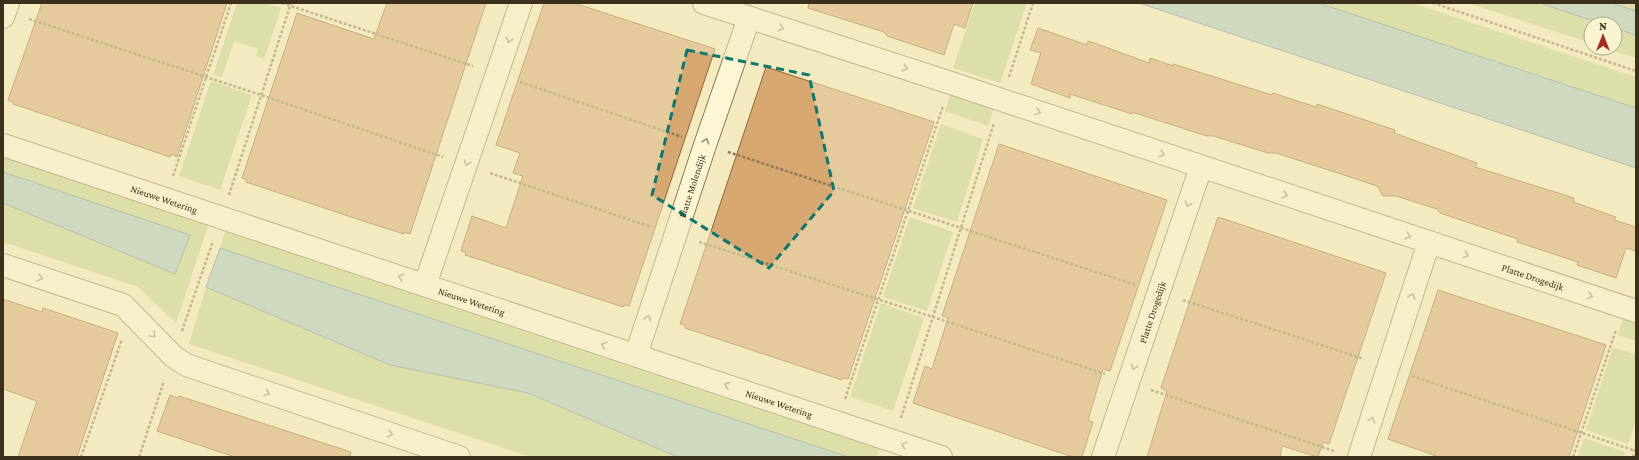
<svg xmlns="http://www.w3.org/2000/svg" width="1639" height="460" font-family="'Crimson Pro',serif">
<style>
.green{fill:#c3d292}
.water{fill:#a3c5bf;stroke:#69948f}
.building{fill:#d6a771;stroke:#906638}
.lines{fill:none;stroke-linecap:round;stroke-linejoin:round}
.minor-casing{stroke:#8e7b55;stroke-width:24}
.path{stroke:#8e7b55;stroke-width:2.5;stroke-dasharray:3 2;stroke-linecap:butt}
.minor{stroke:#fdf6d4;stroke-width:22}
.oneway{stroke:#9c9278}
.marked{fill:none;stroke:#0f766e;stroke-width:3;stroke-dasharray:8 5;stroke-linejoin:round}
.labels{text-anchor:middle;stroke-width:3.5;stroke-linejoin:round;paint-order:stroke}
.street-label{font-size:10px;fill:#3c2f1c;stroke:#f9f3d0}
</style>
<rect width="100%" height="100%" fill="#f3eac0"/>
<path class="green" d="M237,3H264L281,8L264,59L256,56L258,49L234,41L222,77L213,75Z
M975,3H1027L1000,83L953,68Z
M1318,3H1412L1636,77V108Z
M1468,3H1636V58L1605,48H1615V24H1591V43Z
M211,81L252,95L220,190L179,176Z
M951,93L994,107L988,126L945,111Z
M941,124L983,139L957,222L913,208Z
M3,155L209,223L176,323L138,287L3,242V203L175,274L189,235L3,172Z
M910,217L953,232L927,311L883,297Z
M226,228L880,448L877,457H848L220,248Z
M206,287L390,365L528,393L678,457H531L189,344Z
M881,303L924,318L893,411L850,397Z
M1624,316L1636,320V341L1618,335Z
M1613,347L1636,355V421L1628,444L1586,430Z
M1584,438L1625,452L1624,457H1577Z"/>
<path class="water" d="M1139,3H1318L1636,108V168Z
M1540,3H1612L1636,11V35L1615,28V24H1603Z
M3,172L190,235L175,274L3,203Z
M220,248L848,457H678L528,393L390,365L206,287Z"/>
<path class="building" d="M42,3H227L177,157L171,154L170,157L52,117L13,104V102L8,100Z
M387,3H486L410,234L404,232V234L366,222L246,182L247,180L242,178L297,13L374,39Z
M544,3H574L715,49L629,306L624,305L623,307L565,288L484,261L465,255L466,252L461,251L472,216L506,228L523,176L513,173L520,153L496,145Z
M809,3H973L965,28L954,24L944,55L887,36L884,32L808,8Z
M1038,28L1087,45L1088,41L1100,45L1149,63L1150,58L1173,66V64L1272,95L1273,93L1316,107L1317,104L1395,130L1394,133L1477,163L1475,167L1574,198L1573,202L1616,217L1614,220L1636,227V251L1626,248L1616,278L1577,265L1578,262L1517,242L1518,239L1440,213L1437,209L1396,196H1383L1377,186L1338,173L1276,153H1268L1214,136H1207L1132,112V114L1070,94V98L1031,84L1041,53L1030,50Z
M766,67L934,122L848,379L843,378L842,380L685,328V325L680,324Z
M999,144L1167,200L1110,371L1103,369L1088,420L1093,422L1082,457H1073L913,403L925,366L932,369L948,318L942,316Z
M1218,217L1386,273L1329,444L1323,442L1318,457L1282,446L1280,457H1147L1167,391L1161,388Z
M1438,290L1606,345L1569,457H1439L1388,439Z
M3,299L42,312L43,308L118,333L77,457H18L37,401L3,389Z
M170,395L178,398L179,396L351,452L350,457H235L157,431Z"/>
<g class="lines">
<g class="minor-casing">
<g id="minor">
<path id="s1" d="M704,3L951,83L1636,311"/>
<path d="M3,17L8,3"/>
<path id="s2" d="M3,145L941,457"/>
<path d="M3,265L123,305L173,356L186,365L459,457"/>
<path d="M425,285L521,3"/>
<path id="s3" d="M636,355L705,145L749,18"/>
<path id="s4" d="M1103,457L1201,167"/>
<path d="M1359,457L1429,242"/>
</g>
</g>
<path class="path" d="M282,3L473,66
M1433,3L1636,71
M29,19L261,95L443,157
M1009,77L1033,3
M520,82L682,137
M728,152L1136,285
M490,173L652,227
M173,176L231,3
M229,195L291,3
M699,242L933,317L1105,374
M1183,300L1364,359
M182,331L213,241
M1412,376L1636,451
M1151,390L1334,451
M845,399L943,106
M901,418L994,123
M81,457L122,339
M139,457L164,381
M1573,457L1616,330
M1633,457L1636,446"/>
<use href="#minor" class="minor"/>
</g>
<defs><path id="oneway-chevron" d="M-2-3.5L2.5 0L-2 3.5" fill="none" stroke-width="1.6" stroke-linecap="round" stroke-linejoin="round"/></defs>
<g class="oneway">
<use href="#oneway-chevron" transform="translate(781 28) rotate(18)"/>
<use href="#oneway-chevron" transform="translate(509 40) rotate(108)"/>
<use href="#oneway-chevron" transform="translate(905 68) rotate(18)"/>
<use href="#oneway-chevron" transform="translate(1038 112) rotate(19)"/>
<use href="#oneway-chevron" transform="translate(706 141) rotate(-71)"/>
<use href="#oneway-chevron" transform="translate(1162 154) rotate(19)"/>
<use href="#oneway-chevron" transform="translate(467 163) rotate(109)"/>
<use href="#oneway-chevron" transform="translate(1285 195) rotate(18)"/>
<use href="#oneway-chevron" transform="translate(1188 204) rotate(109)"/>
<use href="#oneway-chevron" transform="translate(1408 236) rotate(18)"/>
<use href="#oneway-chevron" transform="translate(1466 255) rotate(18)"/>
<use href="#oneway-chevron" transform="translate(401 277) rotate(-162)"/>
<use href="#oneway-chevron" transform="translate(40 278) rotate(18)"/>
<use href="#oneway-chevron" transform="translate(1412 296) rotate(-73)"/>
<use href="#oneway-chevron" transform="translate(1590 296) rotate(18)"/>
<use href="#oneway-chevron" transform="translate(648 318) rotate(-72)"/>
<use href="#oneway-chevron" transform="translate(153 335) rotate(46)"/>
<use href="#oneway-chevron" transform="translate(604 345) rotate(-162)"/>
<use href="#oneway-chevron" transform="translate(1134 367) rotate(108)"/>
<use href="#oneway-chevron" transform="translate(727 385) rotate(-162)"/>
<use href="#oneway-chevron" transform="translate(267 393) rotate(19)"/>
<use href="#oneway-chevron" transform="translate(1372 420) rotate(-71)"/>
<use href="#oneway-chevron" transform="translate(390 434) rotate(19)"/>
<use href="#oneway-chevron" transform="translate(904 445) rotate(-161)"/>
</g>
<path d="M0 0H1639V460H0ZM687,50L809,75L834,191L769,268L652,195Z" fill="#f3eac0" fill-opacity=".55" fill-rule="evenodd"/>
<path class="marked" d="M687,50L809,75L834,191L769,268L652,195Z"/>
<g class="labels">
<g class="street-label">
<text dy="4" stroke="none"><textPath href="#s3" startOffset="178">Platte Molendijk</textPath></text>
<text dy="4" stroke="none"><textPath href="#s2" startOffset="170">Nieuwe Wetering</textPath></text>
<text dy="4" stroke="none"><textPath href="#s1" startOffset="873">Platte Drogedijk</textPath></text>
<text dy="4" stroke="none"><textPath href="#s2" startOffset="494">Nieuwe Wetering</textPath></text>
<text dy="4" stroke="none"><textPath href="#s4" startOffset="153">Platte Drogedijk</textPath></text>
<text dy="4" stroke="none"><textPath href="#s2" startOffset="818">Nieuwe Wetering</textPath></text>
</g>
</g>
<rect width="1639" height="460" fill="none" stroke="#3c2f1c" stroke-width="8"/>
<g transform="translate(1603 36)"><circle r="19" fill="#f9f3d0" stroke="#ada588"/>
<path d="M0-3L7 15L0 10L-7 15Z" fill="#a52e1e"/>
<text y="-6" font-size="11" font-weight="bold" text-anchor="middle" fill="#3c2f1c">N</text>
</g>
</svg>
